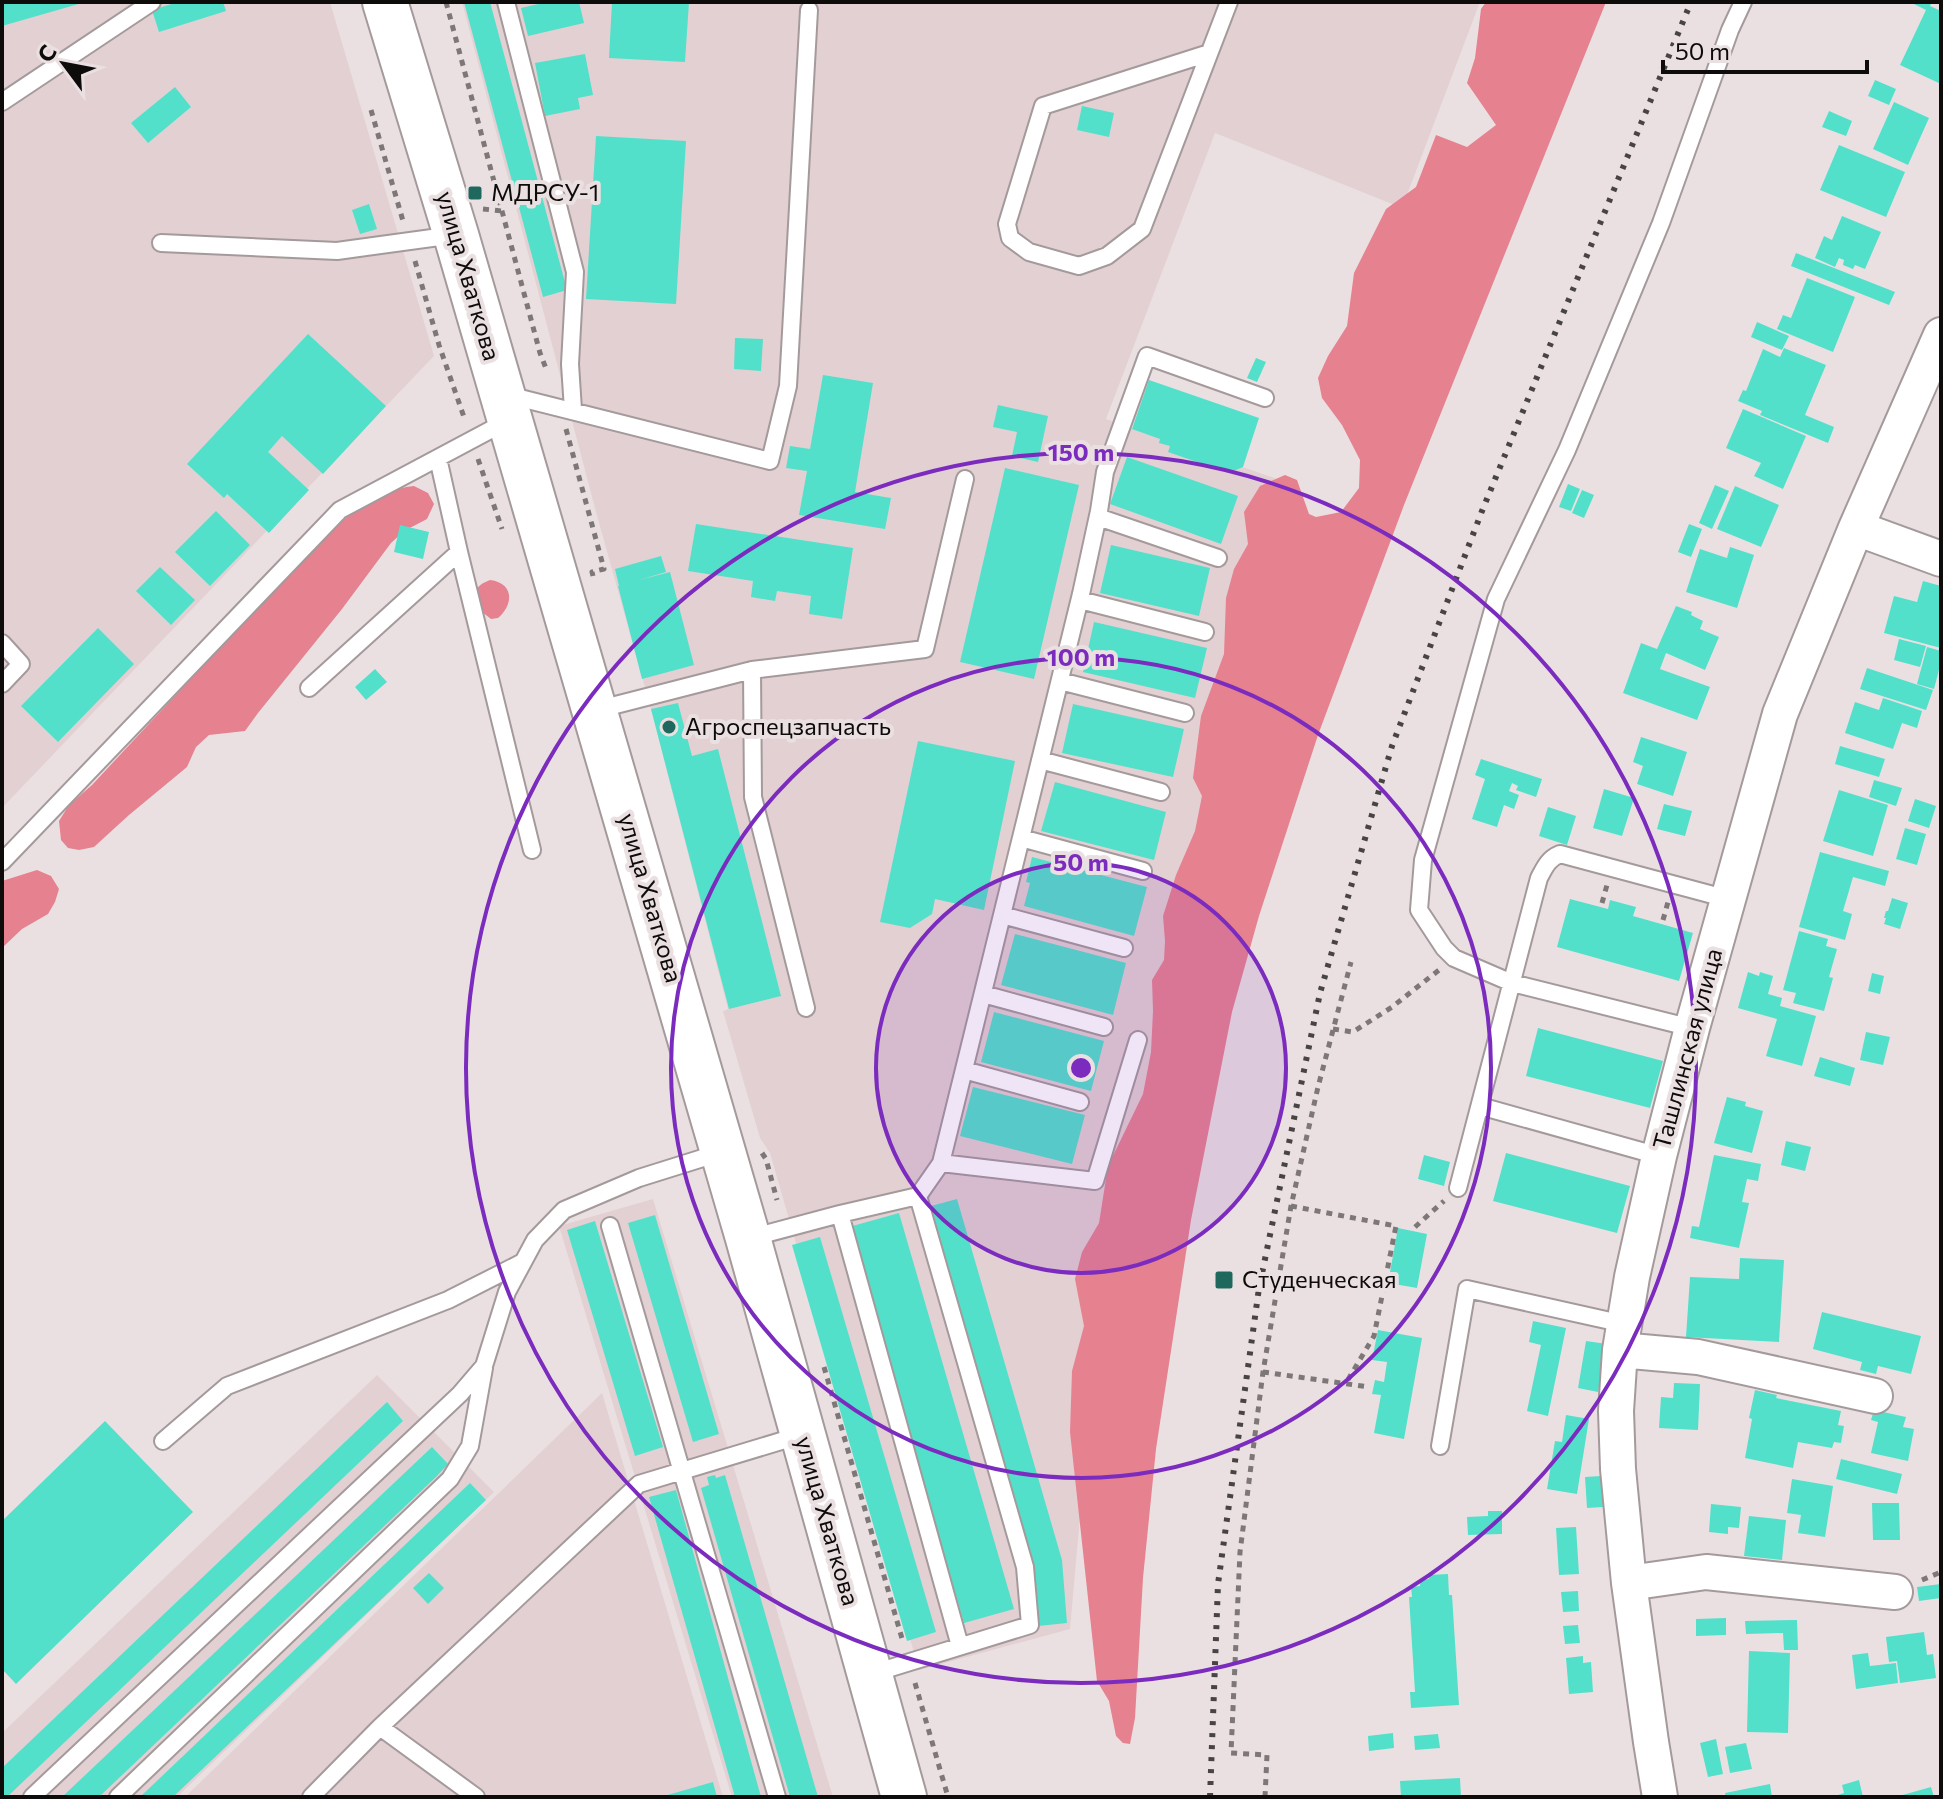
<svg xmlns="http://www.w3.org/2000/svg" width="1943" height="1799" font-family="Commissioner,sans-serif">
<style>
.built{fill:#e3d0d2}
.forest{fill:#e68190}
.building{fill:#52e0cb}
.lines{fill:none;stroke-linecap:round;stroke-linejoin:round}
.lane-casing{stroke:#a49a9b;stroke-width:20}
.street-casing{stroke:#a49a9b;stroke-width:38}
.secondary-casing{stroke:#a49a9b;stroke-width:48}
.path{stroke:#7e7777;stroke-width:5;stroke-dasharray:6 6;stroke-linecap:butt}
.lane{stroke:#fff;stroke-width:16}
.street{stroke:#fff;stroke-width:34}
.secondary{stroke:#fff;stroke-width:44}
.rail{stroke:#494444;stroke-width:6;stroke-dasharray:4 8;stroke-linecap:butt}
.ring{fill:none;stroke:#7b2cbf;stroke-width:4}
.poi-dot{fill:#1f685d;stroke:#ebe0e1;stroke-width:3}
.labels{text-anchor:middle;stroke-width:8;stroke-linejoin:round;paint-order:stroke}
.poi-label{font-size:24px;fill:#0e0b0b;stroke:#ebe0e1;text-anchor:start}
.street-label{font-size:24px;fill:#0e0b0b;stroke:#ebe0e1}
.centre{fill:#7b2cbf;stroke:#ebe0e1;stroke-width:4}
.ring-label{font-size:24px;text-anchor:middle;font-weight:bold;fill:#7b2cbf;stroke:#ebe0e1;stroke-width:8;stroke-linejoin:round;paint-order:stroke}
</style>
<rect width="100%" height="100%" fill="#ebe0e1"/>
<path class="built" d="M2,2H330L434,356L2,808Z
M462,2H1480L1402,208L1215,133L1106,419L1277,479L1092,1383L1070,1629L919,1670L770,1153L760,1138L723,1011L728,1009L651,709L596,512Z
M653,1199L833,1797H732L559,1226Z
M377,1375L494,1492L177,1797H2V1733Z
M602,1393L723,1797H185Z"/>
<path class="forest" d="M1486,2H1606L1404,505L1318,735L1259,916L1232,1012L1191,1220L1156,1449L1143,1578L1135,1718L1130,1744L1123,1743L1116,1736L1109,1701L1097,1681L1070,1432L1072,1371L1084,1326L1075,1279L1082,1252L1099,1223L1108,1166L1143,1094L1151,1052L1153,1011L1152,980L1164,960L1165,941L1163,916L1176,875L1195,831L1202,796L1193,778L1201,716L1224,654L1226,598L1234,569L1248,544L1244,512L1260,486L1285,475L1297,480L1309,514L1316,517L1341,512L1359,488L1360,460L1342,425L1322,398L1318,378L1328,356L1347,326L1354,273L1386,209L1416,187L1436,135L1467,147L1496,125L1467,83L1475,58L1481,9Z
M414,486L428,493L434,504L427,519L404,531L391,543L342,609L258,713L245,731L209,735L196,747L187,767L129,815L94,847L79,850L68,848L61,840L59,821L69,805L92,785L307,554C336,525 372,490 414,486Z
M490,580C514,583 514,604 498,618L491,619L477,608C475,591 473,587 490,580Z
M37,870L51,876L59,889L55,902L48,914L22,929L2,948V881Z"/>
<path class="building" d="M2,2H82V3L2,26Z
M178,2H223L226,11L159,32L152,10Z
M464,2H490L567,290L543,297Z
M547,2H579L584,23L528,36L521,8Z
M612,2H689L685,62L609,58Z
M1910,2H1932L1930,6L1941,11V84L1900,65L1926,10Z
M585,54L593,95L578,98L580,109L545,116L535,63Z
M1875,80L1896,89L1889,105L1868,96Z
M175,87L191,107L148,143L131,123Z
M1894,102L1929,118L1908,165L1873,149Z
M1082,106L1114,113L1109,137L1077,130Z
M1829,111L1852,121L1846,136L1822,127Z
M596,136L686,141L676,304L586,299Z
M1839,145L1905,172L1886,217L1820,190Z
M369,204L377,229L360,234L352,210Z
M1842,216L1881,232L1865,269L1855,265L1853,269L1843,265L1844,260L1839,258L1835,267L1815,258L1824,236L1832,240Z
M1796,253L1895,292L1889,305L1791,266Z
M1807,278L1855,297L1833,352L1777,329L1783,315L1791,318Z
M1757,322L1789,336L1782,350L1751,337Z
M308,334L386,406L323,474L282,436L268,452L309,490L269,533L227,494L224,498L187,464Z
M735,338L763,339L761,371L734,369Z
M1784,348L1826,365L1805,415L1834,427L1828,443L1760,415L1762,411L1738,401L1743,390L1746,391L1763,349L1780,357Z
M1256,358L1266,362L1257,382L1247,378Z
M823,375L873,383L855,492L891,498L885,529L799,515L807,471L786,468L790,446L810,449Z
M1149,380L1259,418L1243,467L1229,473L1168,452L1170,446L1159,443L1160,439L1132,429Z
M998,405L1048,416L1038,462L1012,456L1017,432L993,427Z
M1743,409L1806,436L1783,489L1754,476L1761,463L1726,448Z
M1127,457L1238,496L1221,544L1110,504Z
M1005,468L1079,485L1034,679L960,662Z
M1568,484L1580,489L1571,511L1559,507Z
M1715,485L1729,491L1712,529L1699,523Z
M1735,486L1779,505L1761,547L1717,529Z
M1582,490L1594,495L1584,518L1572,513Z
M216,511L250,545L210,586L175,552Z
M696,524L853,548L842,619L809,614L811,596L777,591L775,601L751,597L753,581L688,571Z
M1689,524L1702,529L1691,557L1678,552Z
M400,525L429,532L423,559L394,552Z
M1111,545L1210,568L1199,616L1100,593Z
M1730,547L1754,555L1737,608L1686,592L1700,549L1727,558Z
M661,556L666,572L639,580L670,572L694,665L642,679L618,586H619L615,569Z
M160,567L195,600L171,625L136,591Z
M1923,581L1941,586V648L1884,633L1894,596L1917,602Z
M1676,606L1692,612L1691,615L1703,621L1700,629L1719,637L1705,670L1666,653L1660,669L1710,687L1697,720L1623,693L1641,643L1657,649Z
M1094,622L1207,648L1195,698L1083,672Z
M98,628L134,664L58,742L21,706Z
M1899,639L1926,646L1920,667L1894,660Z
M1927,647L1941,651V662L1934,689L1917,684Z
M1867,668L1933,690L1926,710L1860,689Z
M375,669L387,682L366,700L355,687Z
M1883,698L1922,711L1917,728L1902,723L1893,749L1845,733L1855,702L1879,710Z
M678,703L692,756L718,749L781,996L729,1009L651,709Z
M1073,704L1184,729L1173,777L1062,753Z
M1641,737L1687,752L1673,796L1637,784L1643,766L1633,762Z
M918,741L1015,761L984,910L935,899L932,914L910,928L880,922Z
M1840,746L1885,759L1879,777L1835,764Z
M1481,759L1542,779L1536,797L1516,790L1518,786L1512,783L1509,791L1519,795L1514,809L1504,805L1497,827L1472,819L1485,779L1475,775Z
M1874,780L1902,788L1896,806L1869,797Z
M1055,782L1166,812L1154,860L1041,831Z
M1604,789L1634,798L1622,836L1593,828Z
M1839,790L1888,805L1873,856L1823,841Z
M1915,799L1936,806L1929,828L1908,821Z
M1664,804L1692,811L1685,836L1657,829Z
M1548,807L1576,816L1567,845L1539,836Z
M1905,828L1926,834L1917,865L1896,859Z
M1820,852L1889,871L1885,886L1853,877L1843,911L1852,914L1845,940L1799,927Z
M1032,857L1147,887L1134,936L1024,906L1030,883L1026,882Z
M1892,898L1908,903L1900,929L1884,924L1886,918H1884L1886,911H1888Z
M1570,899L1608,909L1610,900L1636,907L1633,916L1693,933L1679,981L1557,947Z
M1799,931L1828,939L1826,946L1837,949L1829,977L1833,978L1824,1011L1793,1003L1796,993L1783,990Z
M1015,934L1126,963L1113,1015L1001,985Z
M1748,972L1759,976L1760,972L1773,976L1768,994L1782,998L1780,1006L1816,1016L1802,1066L1766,1056L1777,1019L1738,1008Z
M1872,973L1884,976L1880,994L1868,991Z
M994,1012L1104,1041L1091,1091L981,1062Z
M1538,1028L1663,1061L1650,1108L1526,1076Z
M1866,1032L1890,1037L1883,1065L1860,1060Z
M1820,1057L1855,1068L1850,1086L1814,1076Z
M973,1087L1085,1115L1072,1164L960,1136Z
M1727,1097L1746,1102L1745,1106L1763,1111L1752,1153L1714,1143Z
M1786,1141L1811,1147L1805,1171L1781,1165Z
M1506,1153L1630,1186L1617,1233L1493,1201Z
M1424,1155L1450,1162L1444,1186L1418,1179Z
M1714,1155L1761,1164L1758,1181L1747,1179L1742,1202L1749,1203L1739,1248L1690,1238L1692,1226L1699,1227Z
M957,1199L1062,1560L1067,1623L1038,1626L1032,1565L931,1206Z
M899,1213L1014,1609L964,1623L849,1227Z
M655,1215L719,1434L693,1442L628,1223Z
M595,1221L663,1447L635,1456L567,1230Z
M1398,1228L1427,1234L1417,1288L1388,1283Z
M820,1237L936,1632L907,1641L792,1245Z
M1740,1258L1784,1260L1779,1342L1686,1337L1690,1277L1739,1279Z
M1822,1312L1921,1336L1911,1374L1878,1366L1876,1374L1860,1370L1862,1362L1813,1349Z
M1533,1321L1566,1328L1548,1416L1527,1411L1541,1345L1529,1342Z
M1378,1330L1422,1338L1404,1439L1374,1433L1381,1395L1372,1394L1375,1380L1384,1382L1387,1362L1372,1360Z
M1586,1341L1607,1344L1598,1392L1578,1388Z
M1674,1383L1700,1384L1698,1430L1659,1428L1661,1397L1673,1398Z
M1755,1390L1777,1395L1776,1398L1841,1411L1838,1425L1844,1426L1841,1443L1834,1442L1832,1448L1798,1442L1793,1468L1745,1458L1752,1419L1749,1418Z
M387,1402L403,1421L7,1797H2V1768Z
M1874,1410L1906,1417L1903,1427L1914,1429L1908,1461L1871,1453L1878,1422L1871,1420Z
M1566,1415L1589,1419L1577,1494L1547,1489L1555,1441L1562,1442Z
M105,1421L193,1512L16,1684L2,1669V1521Z
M432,1447L448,1464L437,1476L99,1797H62Z
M1841,1459L1902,1474L1897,1494L1836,1479Z
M715,1475L716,1478L725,1475L818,1797H790L701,1488L709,1485L707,1477Z
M1601,1476L1603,1507L1587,1508L1585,1477Z
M1792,1479L1833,1486L1825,1537L1798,1533L1801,1515L1787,1513Z
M470,1483L486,1500L173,1797H140Z
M676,1490L761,1797H735L649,1497Z
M1872,1503H1899L1900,1540H1873Z
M1711,1504L1741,1507L1739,1528L1728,1527V1534L1709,1532Z
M1488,1511H1502V1534L1468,1535L1467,1517L1488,1516Z
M1749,1516L1786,1520L1782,1560L1744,1556Z
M1576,1527L1579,1574L1559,1575L1556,1528Z
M429,1573L444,1588L428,1604L413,1588Z
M1448,1574L1449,1595H1452L1459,1705L1411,1708L1410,1692H1415L1409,1597H1412L1411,1587L1420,1586V1580L1429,1579V1575Z
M1941,1584V1598L1919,1601L1917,1587Z
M1578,1591L1579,1611L1563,1612L1561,1592Z
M1726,1618V1635L1696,1636V1619Z
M1797,1620L1798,1650H1784L1783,1633L1746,1634L1745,1621Z
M1578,1625L1580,1643L1565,1644L1563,1626Z
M1924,1632L1927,1655L1933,1654L1936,1678L1900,1683L1897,1661L1889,1662L1886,1637Z
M1749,1651L1790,1653L1788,1733L1747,1732Z
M1868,1653L1870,1666L1896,1663L1898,1683L1856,1689L1852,1655Z
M1583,1656V1663L1591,1662L1593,1692L1569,1694L1566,1658Z
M1393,1733L1394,1748L1369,1751L1368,1736Z
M1438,1734L1440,1748L1415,1750L1414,1736Z
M1716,1739L1723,1774L1708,1777L1700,1743Z
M1746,1743L1752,1769L1730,1773L1725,1747Z
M1460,1778L1461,1797H1401L1400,1781Z
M1859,1780L1863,1797H1832L1844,1793L1842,1785Z
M713,1782L717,1797H664V1796Z
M1770,1784L1772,1797H1726L1725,1793Z
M1931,1787L1934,1797H1899V1796Z"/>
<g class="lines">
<g class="lane-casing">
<path id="lane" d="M506,2L575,272L570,364L573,410
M1209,53L1043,106L1007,224L1010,238L1029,252L1079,266L1107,256L1142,229L1229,2
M2,102L152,2
M161,243L337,251L454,235
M508,395L770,461L788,386L809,10
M438,458L459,552L532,850
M1098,517L1218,558
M1080,600L1205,632
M2,643L21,664L2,684
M752,670L753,797L806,1008
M1060,681L1185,713
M309,688L459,552
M596,710L752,670L925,649L965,479
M1040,760L1161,792
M1021,838L1143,871
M2,862L340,510L509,420
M1002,915L1124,948
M983,994L1104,1027
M1692,1028L1512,983L1454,958L1444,948L1419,910L1423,860L1496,599L1567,450L1661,223L1730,30L1743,2
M964,1070L1080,1102
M1480,1106L1659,1156
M941,1163L1095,1181L1138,1040
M1458,1188L1539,878C1545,867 1548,859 1560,854L1728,899
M840,1214L960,1646
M610,1226L777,1797
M750,1238L840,1214L918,1196L941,1163L1081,594L1099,511L1105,472L1147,356L1265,398
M163,1441L227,1386L448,1300L523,1262
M1440,1446L1467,1289L1624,1324
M871,1674L1030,1625L1025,1567L918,1196
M380,1727L476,1797
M32,1797L460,1394L484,1366L507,1292L535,1240L564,1210L639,1178L722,1152
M118,1797L450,1479L470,1446L484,1368
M311,1797L380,1727L639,1484L801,1435"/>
</g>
<g class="street-casing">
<path id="street" d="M1856,528L1941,559
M1620,1350L1698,1357L1875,1396
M1629,1583L1706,1572L1895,1592
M1660,1797L1651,1742L1629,1583L1618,1469L1616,1411L1620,1350L1632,1277L1659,1156L1692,1028L1780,714L1856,528L1941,335"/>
</g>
<g class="secondary-casing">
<path id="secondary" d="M385,2L456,235L748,1238L904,1797"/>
</g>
<path class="path" d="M446,2L540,353L547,371
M371,110L403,221
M483,209L502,211
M415,261L439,345L465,420
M566,429L604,569L592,572L593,576
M478,459L502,529
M1602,903L1607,885
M1663,920L1668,902
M1333,1029L1353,1032L1392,1007L1439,970
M762,1153L766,1159L777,1200
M1291,1206L1396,1226L1374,1336L1346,1383
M1415,1227L1444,1201
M824,1367L903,1642
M1263,1372L1369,1387
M1922,1580L1941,1572
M915,1683L948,1797
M1265,1797L1267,1755L1231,1753L1240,1552L1263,1372L1291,1206L1318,1087L1351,962"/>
<use href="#lane" class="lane"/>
<use href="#street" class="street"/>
<use href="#secondary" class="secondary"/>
<path class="rail" d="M1210,1797L1218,1584L1259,1288L1320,993L1392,746L1482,511L1691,2"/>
</g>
<circle cx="1081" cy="1068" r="205" fill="#7b2cbf" fill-opacity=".12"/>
<g class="ring">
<circle cx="1081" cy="1068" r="205"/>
<circle cx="1081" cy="1068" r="410"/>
<circle cx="1081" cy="1068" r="615"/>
</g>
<g class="poi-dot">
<rect x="467" y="185" width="16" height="16" rx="4"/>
<circle cx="669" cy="727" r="8"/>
<rect x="1214" y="1270" width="20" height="20" rx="4"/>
</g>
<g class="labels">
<g class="poi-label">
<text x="491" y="201">МДРСУ-1</text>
<text x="685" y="735">Агроспецзапчасть</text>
<text x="1242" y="1288">Студенческая</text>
</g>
<g class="street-label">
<text transform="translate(468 276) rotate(74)" y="8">улица Хваткова</text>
<text transform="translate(650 898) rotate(74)" y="8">улица Хваткова</text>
<text transform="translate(1688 1049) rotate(-75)" y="8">Ташлинская улица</text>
<text transform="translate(827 1521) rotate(74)" y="8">улица Хваткова</text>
</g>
</g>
<circle cx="1081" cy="1068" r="12" class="centre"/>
<g class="ring-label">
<text x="1081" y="461">150 m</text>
<text x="1081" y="666">100 m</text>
<text x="1081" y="871">50 m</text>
</g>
<rect width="1943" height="1799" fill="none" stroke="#0e0b0b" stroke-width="8"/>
<g transform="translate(64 64) rotate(302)" stroke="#ebe0e1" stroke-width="6" paint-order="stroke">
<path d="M0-6L14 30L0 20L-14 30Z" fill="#0e0b0b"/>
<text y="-12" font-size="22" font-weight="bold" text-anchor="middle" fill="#0e0b0b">С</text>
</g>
<path d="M1663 60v12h204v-12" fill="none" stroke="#0e0b0b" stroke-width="4"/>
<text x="1675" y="60" font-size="24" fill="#0e0b0b" stroke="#ebe0e1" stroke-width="6" paint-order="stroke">50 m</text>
</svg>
